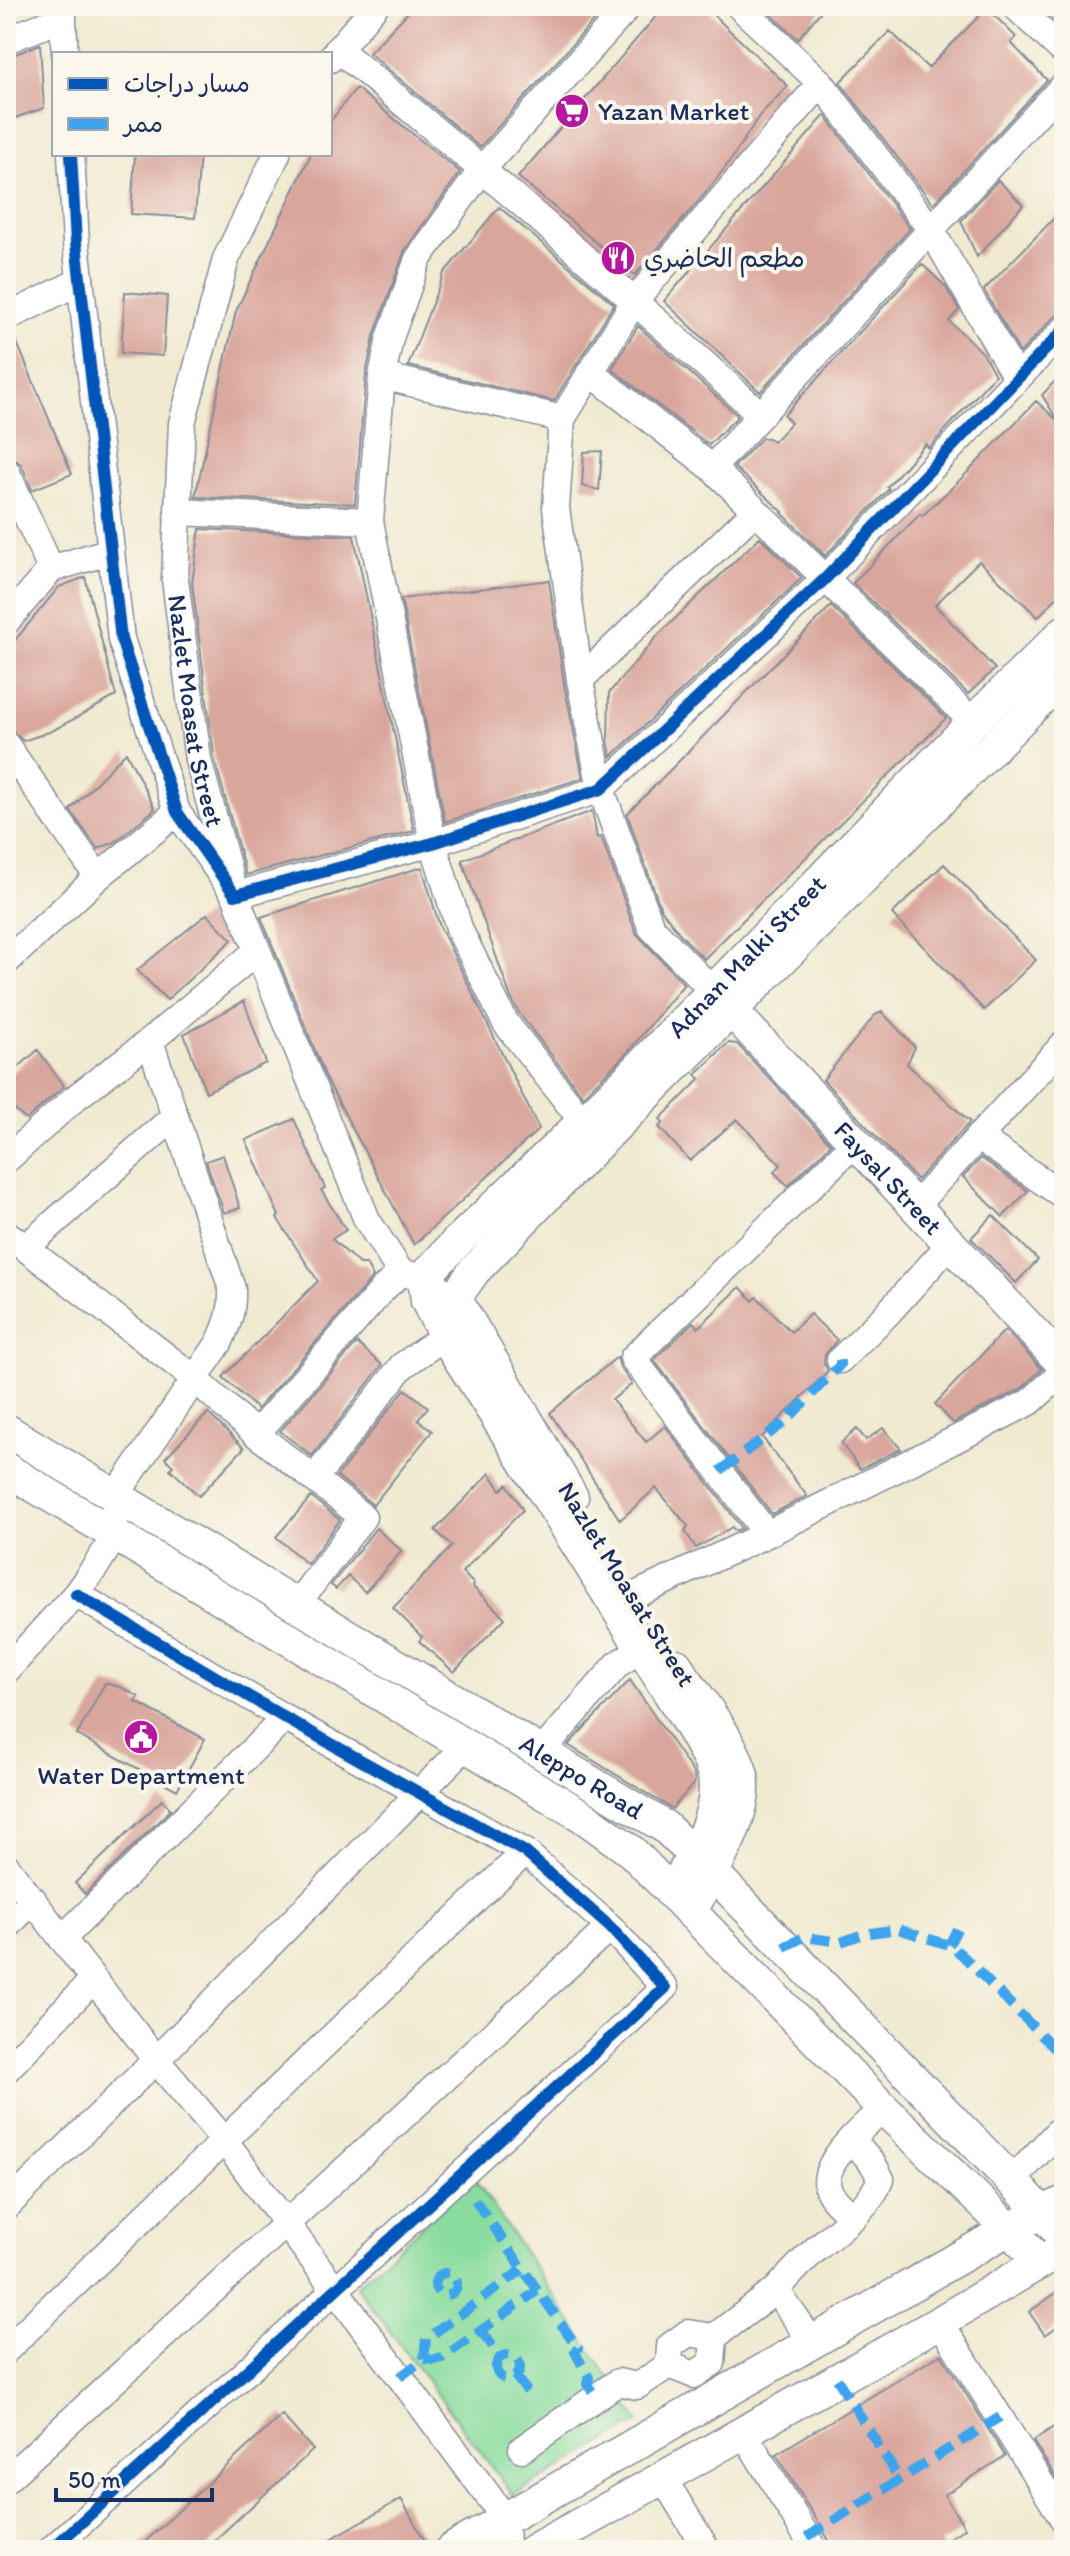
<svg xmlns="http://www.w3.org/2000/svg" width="1070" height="2556" font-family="Itim,'Playpen Sans Arabic',sans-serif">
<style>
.green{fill:#89dc9e;stroke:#52867e;stroke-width:2}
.forest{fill:#6ebc85;stroke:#447672;stroke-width:2}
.building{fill:#d9a69c}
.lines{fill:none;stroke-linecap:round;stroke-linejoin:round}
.minor-casing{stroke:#868c98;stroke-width:29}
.major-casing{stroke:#868c98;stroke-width:35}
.minor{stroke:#fff;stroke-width:26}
.major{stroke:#fff;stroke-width:32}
.quiet{stroke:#3da3ed;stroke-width:10;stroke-dasharray:20 10;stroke-linecap:butt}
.cycleway-casing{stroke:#fbf7ec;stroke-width:17}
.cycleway{stroke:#0057b8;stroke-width:12}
.labels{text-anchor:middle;stroke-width:8;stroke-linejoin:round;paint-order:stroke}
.poi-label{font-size:26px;fill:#1b2f5e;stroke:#fbf7ec;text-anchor:start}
.street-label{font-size:26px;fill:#1b2f5e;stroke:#fbf7ec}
</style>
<rect width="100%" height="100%" fill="#fbf7ec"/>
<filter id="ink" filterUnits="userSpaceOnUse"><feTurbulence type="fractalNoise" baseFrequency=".0125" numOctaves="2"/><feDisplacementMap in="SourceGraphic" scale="16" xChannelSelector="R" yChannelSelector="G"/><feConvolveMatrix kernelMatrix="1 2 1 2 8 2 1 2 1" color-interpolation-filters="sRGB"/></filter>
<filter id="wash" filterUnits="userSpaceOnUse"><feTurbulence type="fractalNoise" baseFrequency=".006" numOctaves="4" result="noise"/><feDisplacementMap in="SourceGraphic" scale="32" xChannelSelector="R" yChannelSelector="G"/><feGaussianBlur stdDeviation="1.8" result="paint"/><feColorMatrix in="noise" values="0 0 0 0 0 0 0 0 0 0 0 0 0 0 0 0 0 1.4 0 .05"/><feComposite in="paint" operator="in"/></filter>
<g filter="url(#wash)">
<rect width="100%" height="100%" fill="#f0ead1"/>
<path class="green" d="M474,2178L639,2422L513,2495L356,2286Z"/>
<path class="forest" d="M1032,6H1064V41Z"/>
<g id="blocks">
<path class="building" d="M414,6H607L480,147L369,53Z
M665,6H704L788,86L759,116L731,160L703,196L635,275L518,177Z
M768,6H825L798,39L765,9Z
M987,8L1016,37L1011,43L1047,80L933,204L840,82L890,31L928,68Z
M40,44L44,108L6,121V58Z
M356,88L460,172L405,250L375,333L366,374L355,504L195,497L236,311L311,154H330V122Z
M825,115L910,229L760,392L664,301Z
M135,154H200L195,218L131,214Z
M998,180L1023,205L977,257L961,221Z
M499,207L614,304L554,401L408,366L444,273Z
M1064,208V311L1052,319L1020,353L984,290Z
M922,264L945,286L959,310L949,321L983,353L995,375L929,448L925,444L887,487L889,489L825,556L782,513L783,512L734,467L762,438H768L773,442L791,423L784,415Z
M125,292L167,296L163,356L121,353Z
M638,326L738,416L709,445L612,369Z
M13,333L72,474L32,490L21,464L11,456L6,445V334Z
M1064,371V590L1038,617L979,561L935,605L995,669L968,694L853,583L920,514L922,516L962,478L1036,401L1058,421L1042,395Z
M602,451L599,490L582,486L584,452Z
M200,529L354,536L414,831L246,875L214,757L192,583Z
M760,537L802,578L611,757L608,740L609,693L659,634Z
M85,577L116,696L52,731L23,741L13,731L6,717V651L59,587Z
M549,580L564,683L583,778L445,822L401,599Z
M831,606L946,718L704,959L680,934L661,909L627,814Z
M126,752L155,809L115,842L98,849L70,810Z
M592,811L597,838L601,837L636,933L684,984L627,1053L583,1096L519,1013L511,998L462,860Z
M944,864L1036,960L984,1010L892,914Z
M422,867L440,927L539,1129L414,1245L327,1080L261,917Z
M207,914L232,940L167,1000L137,970Z
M244,1001L266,1063L206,1092L184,1034Z
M882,1012L915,1047L907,1064L970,1122L917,1180L823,1080L875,1015Z
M728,1043L737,1044L831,1144L788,1186L774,1172L781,1165L737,1119L690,1161L659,1127L663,1123L660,1119L700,1079L696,1074Z
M38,1050L64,1086L26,1120L6,1102V1078Z
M294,1119L325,1188L321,1190L346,1230L332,1239L359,1264H366L373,1277L257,1409L223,1377L318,1281L277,1218L279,1216L246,1140Z
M223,1155L240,1208L224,1213L206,1161Z
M981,1158L1028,1191L1003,1217L963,1177Z
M993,1215L1038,1260L1016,1283L971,1238Z
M740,1287L753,1301L757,1297L791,1332L810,1314L837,1340L825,1355L824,1363L828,1371L762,1437L807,1496L772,1514L654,1360L693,1322L698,1328Z
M1005,1330L1042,1369L1021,1389L953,1423L935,1404Z
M357,1343L382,1365L312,1456L280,1431Z
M617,1357L620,1367L632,1384L612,1400L646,1442L665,1426L742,1528L735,1531L732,1527L696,1548L685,1531L688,1526L656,1488L620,1520L550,1413Z
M405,1389L428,1407L418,1420L432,1431L373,1505L337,1476Z
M208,1413L244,1448L199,1496L170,1469L173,1466L165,1458Z
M883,1428L901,1449L860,1469L841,1443L857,1429L866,1440Z
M490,1473L501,1490L507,1484L523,1510L462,1572L474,1584L472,1586L505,1618L454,1672L419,1641L422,1637L393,1608L452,1546L435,1530Z
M311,1497L340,1520L307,1564L276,1537Z
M376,1528L402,1551L365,1592L348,1576L336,1589L331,1585Z
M630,1680L694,1774L695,1782L672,1809L568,1745Z
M105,1683L123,1688L139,1697L136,1702L205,1739L177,1790L77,1735Z
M162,1800L171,1809L85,1894L75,1883Z
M1064,2287V2322L1045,2335L1029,2312Z
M941,2354L1005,2456L944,2495L965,2528L940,2544L944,2550H835L776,2454Z
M282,2415L313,2450L204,2550H136Z
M1064,2420V2490L1033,2441Z
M401,2499L430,2550H312Z"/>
</g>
</g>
<g filter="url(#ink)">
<use href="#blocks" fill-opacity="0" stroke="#868c98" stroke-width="2"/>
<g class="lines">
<g class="minor-casing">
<g id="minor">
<path d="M62,6L65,54"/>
<path d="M739,6L821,83L931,230L1017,379"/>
<path d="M1015,6L1064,52"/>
<path d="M6,40L63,18"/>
<path d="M338,49C482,168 623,289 761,415"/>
<path d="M330,59L375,6"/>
<path d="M71,154L76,243L121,639L177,812L235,895L433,843L601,789L825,579L1064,330"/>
<path id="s1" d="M277,154L226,259L182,423L175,579L198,760L235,895L367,1220L401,1273L424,1277L439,1287"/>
<path d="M6,318L80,281"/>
<path d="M590,372L712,468L973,722"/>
<path d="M382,376L562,419"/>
<path d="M712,468L1064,85"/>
<path d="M6,471L51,569"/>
<path d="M178,512L370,521"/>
<path d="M6,622L51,569L111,551"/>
<path d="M580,680L755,511"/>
<path d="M6,745L98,877"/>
<path d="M6,962L98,877L177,812"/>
<path d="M712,990L651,927L601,789L580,680L556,508L562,419L635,300L821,83"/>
<path d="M584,1123L505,1022L460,931L433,843L370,521L382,376L390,338L418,259L483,168L629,6"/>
<path d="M978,1137L1064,1196"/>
<path d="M6,1160L75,1098L150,1041L257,951"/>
<path d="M915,1206L1064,1044"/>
<path d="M6,1233L194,1378L256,1434L363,1517L296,1605"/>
<path d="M25,1248L175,1116"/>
<path d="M840,1360L886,1315L950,1244"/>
<path d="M256,1434L386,1286L401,1273"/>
<path d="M314,1479L402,1366L445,1336"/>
<path d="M767,1534L633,1358L855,1143"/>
<path d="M631,1597L767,1534L1030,1402L1064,1371"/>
<path d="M6,1671L76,1594L96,1566L115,1536V1497L219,1343C228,1324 233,1310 232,1289L150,1041"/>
<path d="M541,1752L618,1664L642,1648"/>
<path d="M6,1866L156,2060L224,2140L505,2518L506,2550"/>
<path d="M6,1928L33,1899"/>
<path d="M62,1939L285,1718"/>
<path d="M6,2070L93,1980"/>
<path d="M1011,2182L1064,2125"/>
<path d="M6,2207L156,2060L466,1746"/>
<path d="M853,2217C845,2209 832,2200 828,2189C820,2161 865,2126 883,2108"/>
<path d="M940,2322L1064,2520"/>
<path d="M812,2342L776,2290C789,2276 802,2261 816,2249C840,2228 868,2209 881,2179L873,2164L852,2139"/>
<path d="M6,2350L525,1852"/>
<path d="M669,2365L694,2375L712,2363L714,2337"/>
<path d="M744,2433L815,2550"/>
<path d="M522,2449L618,2382L637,2386L669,2365L670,2346L688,2333L714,2337L776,2290"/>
<path d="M663,2478L707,2550"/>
<path d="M6,2480L610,1927"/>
<path d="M51,2550L665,1988L610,1927L525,1852L285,1718L76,1594"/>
</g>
</g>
<g class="major-casing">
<g id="major">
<path id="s2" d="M716,994L1064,1365"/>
<path id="s3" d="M6,1430L665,1827L712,1872L1042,2212L1064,2239"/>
<path d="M6,1469L584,1817L632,1852L883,2108L1009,2229L1040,2262"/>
<path d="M572,1497L455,1298L474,1271L562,1180L1064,676"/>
<path d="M676,1665C696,1696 734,1741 742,1776C750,1815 709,1878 690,1912"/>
<path id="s4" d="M671,1893C691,1859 721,1817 714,1776C710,1752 672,1698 658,1675C589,1561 517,1449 445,1336L427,1301L424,1277L455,1244L629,1078L973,722L1064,632"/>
<path d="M451,2550L1009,2229L1064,2202"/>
<path d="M534,2550L940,2322L1056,2253"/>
</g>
</g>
<use href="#minor" class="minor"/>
<use href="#major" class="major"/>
<path class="quiet" d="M720,1471L786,1421L840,1365V1360
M949,1945L957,1929
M784,1947L804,1937L841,1942L864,1934L898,1929L949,1945L961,1954L1064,2058
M475,2200L578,2348L575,2352L589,2378L587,2384L596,2397
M435 2284a11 11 0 1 1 22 0a11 11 0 1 1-22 0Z
M481,2330L501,2358
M496 2367a12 12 0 1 1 24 0a12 12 0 1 1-24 0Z
M424,2359L426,2339L522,2270
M515,2376L530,2395
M400,2377L424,2359L435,2360L442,2358L537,2291
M837,2379L900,2480
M807,2537L1000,2417"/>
<g class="cycleway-casing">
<path id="cycleway" d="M71,154L76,243L121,639L177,812L235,895L433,843L601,789L825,579L1064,330
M51,2550L665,1988L610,1927L525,1852L285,1718L76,1594"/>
</g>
<use href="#cycleway" class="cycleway"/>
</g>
</g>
<defs>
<g id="supermarket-disc" transform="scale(1.8)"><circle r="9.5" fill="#b5179e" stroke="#fbf7ec"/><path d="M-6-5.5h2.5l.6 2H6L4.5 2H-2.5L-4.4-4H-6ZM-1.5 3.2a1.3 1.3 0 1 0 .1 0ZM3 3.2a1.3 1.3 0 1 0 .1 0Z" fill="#fff"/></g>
<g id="restaurant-disc" transform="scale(1.8)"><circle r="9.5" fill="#b5179e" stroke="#fbf7ec"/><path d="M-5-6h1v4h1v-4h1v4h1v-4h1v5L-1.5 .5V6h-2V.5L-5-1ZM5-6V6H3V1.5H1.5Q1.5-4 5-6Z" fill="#fff"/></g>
<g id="civic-disc" transform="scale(1.8)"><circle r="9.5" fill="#b5179e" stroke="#fbf7ec"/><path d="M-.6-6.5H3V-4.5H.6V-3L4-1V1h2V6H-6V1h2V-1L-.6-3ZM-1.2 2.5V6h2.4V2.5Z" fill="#fff"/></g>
</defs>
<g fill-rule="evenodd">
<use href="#supermarket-disc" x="572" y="111"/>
<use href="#restaurant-disc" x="618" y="258"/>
<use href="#civic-disc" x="141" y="1737"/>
</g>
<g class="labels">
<g class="poi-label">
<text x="598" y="120">Yazan Market</text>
<text x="644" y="267">مطعم الحاضري</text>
<text x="141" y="1784" text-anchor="middle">Water Department</text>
</g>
<g class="street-label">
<text dy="9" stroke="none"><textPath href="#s1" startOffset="576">Nazlet Moasat Street</textPath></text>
<text dy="9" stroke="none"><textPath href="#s4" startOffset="1162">Adnan Malki Street</textPath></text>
<text dy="9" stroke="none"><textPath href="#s2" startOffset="252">Faysal Street</textPath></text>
<text transform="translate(627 1584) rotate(58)" y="9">Nazlet Moasat Street</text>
<text dy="9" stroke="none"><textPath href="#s3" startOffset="672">Aleppo Road</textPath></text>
</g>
</g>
<rect width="1070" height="2556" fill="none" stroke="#fbf7ec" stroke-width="32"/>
<rect x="52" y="52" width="280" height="104" fill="#fbf7ec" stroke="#a1a7b3" stroke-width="2"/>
<rect x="68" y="78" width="40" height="12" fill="#0057b8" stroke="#a1a7b3" stroke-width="2"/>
<text x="124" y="92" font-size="24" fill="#1b2f5e">مسار دراجات</text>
<rect x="68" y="118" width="40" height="12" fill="#3da3ed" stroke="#a1a7b3" stroke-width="2"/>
<text x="124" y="132" font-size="24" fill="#1b2f5e">ممر</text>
<path d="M56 2488v12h156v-12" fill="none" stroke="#1b2f5e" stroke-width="4"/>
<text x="68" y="2488" font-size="24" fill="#1b2f5e" stroke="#fbf7ec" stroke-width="6" paint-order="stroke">50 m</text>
</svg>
